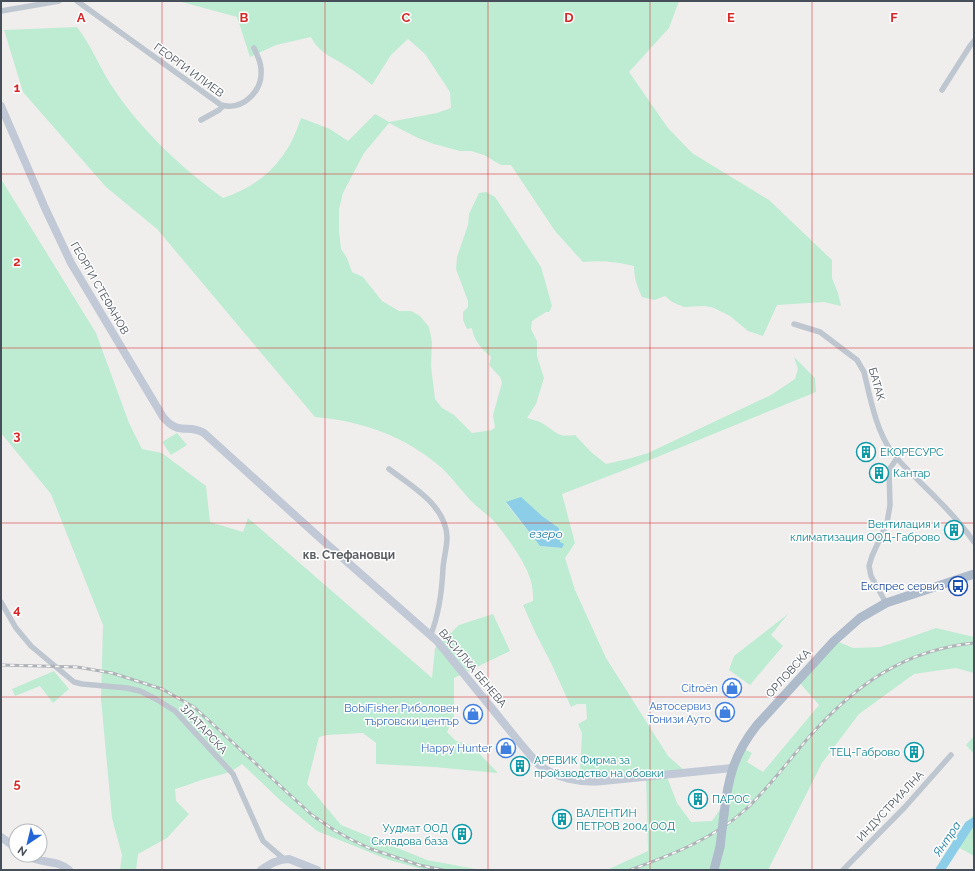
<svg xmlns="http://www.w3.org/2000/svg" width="975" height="871" font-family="Raleway,sans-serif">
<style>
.green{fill:#bdecd2;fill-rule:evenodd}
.water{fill:#8ccee7}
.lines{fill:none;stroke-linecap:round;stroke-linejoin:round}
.river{stroke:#8ccee7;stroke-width:9}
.street{stroke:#bec6cf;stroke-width:5.5}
.secondary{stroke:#c0c9d5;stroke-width:8}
.primary{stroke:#aebbcb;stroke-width:9}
.rail-casing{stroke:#afb2b7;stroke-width:3}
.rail{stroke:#fff;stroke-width:1.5;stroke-dasharray:4.5;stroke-linecap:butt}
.primary-bridge{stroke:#aebbcb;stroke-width:9}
.grid{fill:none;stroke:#d62828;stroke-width:1;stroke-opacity:0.55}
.labels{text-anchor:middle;stroke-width:3;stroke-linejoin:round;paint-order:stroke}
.street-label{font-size:11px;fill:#464f59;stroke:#fff}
.culture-label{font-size:11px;fill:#0d838f;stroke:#fff;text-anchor:start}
.transit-label{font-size:11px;fill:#164399;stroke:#fff;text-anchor:end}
.shop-label{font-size:11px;fill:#366cbe;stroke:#fff;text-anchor:end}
.water-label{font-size:12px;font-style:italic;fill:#13799f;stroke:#fff}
.neighbourhood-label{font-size:12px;font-weight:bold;fill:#5a5d61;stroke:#fff}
.grid-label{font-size:13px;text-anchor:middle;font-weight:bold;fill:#d62828;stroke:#fff;stroke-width:3;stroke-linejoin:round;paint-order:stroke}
</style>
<rect width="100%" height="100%" fill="#f0eded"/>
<path class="green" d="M178,1H679L669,28L629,72L668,128L692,153L769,200L832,260V278L838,293L841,306L824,302L777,305L763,336L748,331L730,316L714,308L705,306L684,307L672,302L665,296L654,300L642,297C637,286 634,278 634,266C617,262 600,260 583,262L555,231L511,165H501L484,155L471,151H460L434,144L418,138L389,123L364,153L343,193L339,209V231L341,249L347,258L352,272L363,277L382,301L399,311H411L420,316L429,327L432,342L431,366L435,399L442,408L454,415L472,433L492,430L495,427L493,415L502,383L500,377L489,365L491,357C482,350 473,339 472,328L467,329L463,320V312L468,307V301L456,269L457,257L468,225L469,214L479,193L486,192L495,197L541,267L552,306L549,312H546L532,321L531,329L537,341V356L544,378L536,404L527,418C533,420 540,421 545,425C559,434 557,437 575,435L591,452L606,464L628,459L648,453L771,395L795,379L798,369L794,357L815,378L816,392L640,464L562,494L575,543L565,558L575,590L606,658L668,756L684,770L667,777L677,803L691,822L712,821C729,798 735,775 742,748L752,753L747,762L763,772L819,705L799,682L836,641L853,648L880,647L905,639L936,628L974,637V673L956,668L914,674L859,714L822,763L768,870H607L648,851L646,772L599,775L580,772L582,733L578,724L587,719L586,704H577L571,707L551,663L535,632L523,605L533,601C533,597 533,591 532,586C529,566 507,537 494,521C487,514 478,508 471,501C461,490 453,479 443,469C407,437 363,421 315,417L157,229L106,187L23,92L4,30L77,27C91,45 99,66 111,85C141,130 179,166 223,198C264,184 288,159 301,118L330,129L348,141L375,114L389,122L437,113L451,108L450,92L425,54L408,39L391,55L372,85C365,79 358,74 351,69C337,59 319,54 311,37L276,45L250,57L237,17ZM506,503L542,516L559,528L560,542L562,548L540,546Z
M1,179L96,333L129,423L142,449L162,453L206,486L210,522L243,532L248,518L432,678L435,648L459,625L493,614L510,651L454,678V716L447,732L456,741L471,745L498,773L434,767L376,764V743L363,733L327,735L319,737L307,784L341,825L427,860L481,870H426L389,860L317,831L280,800L242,764C230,774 222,774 208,778C197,781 186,786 175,789L176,801L189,814L167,838L138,854L136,870H120L122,855L112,818L101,699L103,625L51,494L1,433Z
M177,433L187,445L171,455L162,442Z
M788,614L771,635L783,646L750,685L729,670L734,656Z
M54,671L69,689L53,703L40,686L15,696L12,689Z
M974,736V754L966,745Z
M974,814V856L951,843Z"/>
<path class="water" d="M521,497L542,516L559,528L560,542L564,544L562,548L540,546L506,502Z"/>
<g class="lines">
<path class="river" d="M940,870L969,825L974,822"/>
<path class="street" d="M77,1L221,105C243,111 263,91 261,69C261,62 257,55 254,48
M1,11L59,1
M942,90L970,46L974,41
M201,120L219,110L223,106
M794,324L820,332L857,360L864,372C870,397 876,431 892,452C900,463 910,472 919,481C938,500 958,519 974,542
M389,469C411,486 446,505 447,537C447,547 444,557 443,568C442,590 439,614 431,634
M1,602L16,628L31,646L74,682L82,684L127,688L140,691L156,699L175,711L233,774L263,841L284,859
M886,603L871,576L869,566L872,556L887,523L890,505L889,470L897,458
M843,870L905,807L951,755"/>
<path class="secondary" d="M1,106L45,208L71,263L163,417C180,437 187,423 204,433L320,538L437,641L520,743L538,764C556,779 581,783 603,781L732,768
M1,837L16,848
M25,855C39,864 57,859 69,870
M261,870C270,864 278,859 289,859L317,870"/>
<path class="primary" d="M724,814C728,778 734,754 757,725L834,641L860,618L886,603L974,574
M714,870L720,847"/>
<g class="rail-casing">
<path id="rail" d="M1,665L77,667L112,673L162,689L194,707L312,815L334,830L352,840L371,849L419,865L443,870
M630,870C671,855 713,839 745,810C769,788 788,761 809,737C855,685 904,650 974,643"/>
</g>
<use href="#rail" class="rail"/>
<path class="primary-bridge" d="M720,847L724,814"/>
</g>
<path class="grid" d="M162,1V870M325,1V870M488,1V870M650,1V870M812,1V870M1,174H974M1,348H974M1,523H974M1,697H974"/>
<defs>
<g id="building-ring" transform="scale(1)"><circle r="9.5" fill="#fff" stroke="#0f9aa8" stroke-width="1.5"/><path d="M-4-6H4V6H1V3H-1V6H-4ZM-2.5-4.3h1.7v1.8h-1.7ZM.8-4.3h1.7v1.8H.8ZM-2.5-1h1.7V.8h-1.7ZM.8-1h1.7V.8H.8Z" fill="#0f9aa8"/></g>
<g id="bus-ring" transform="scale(1)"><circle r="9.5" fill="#fff" stroke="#1a4fb4" stroke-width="1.5"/><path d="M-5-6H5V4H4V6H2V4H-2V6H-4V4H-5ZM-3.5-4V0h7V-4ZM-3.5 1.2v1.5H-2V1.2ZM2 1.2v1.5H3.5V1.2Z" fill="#1a4fb4"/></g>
<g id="shop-ring" transform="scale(1)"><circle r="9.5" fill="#fff" stroke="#3f7fe0" stroke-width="1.5"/><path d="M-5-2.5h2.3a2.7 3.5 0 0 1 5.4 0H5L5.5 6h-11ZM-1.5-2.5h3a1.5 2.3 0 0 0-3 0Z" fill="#3f7fe0"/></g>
</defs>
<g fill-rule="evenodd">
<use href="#building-ring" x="866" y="452"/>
<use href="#building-ring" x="879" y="473"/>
<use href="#building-ring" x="954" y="530"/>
<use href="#bus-ring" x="958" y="586"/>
<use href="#shop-ring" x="732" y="688"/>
<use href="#shop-ring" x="725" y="712"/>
<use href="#shop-ring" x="473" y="714"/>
<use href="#shop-ring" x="506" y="748"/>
<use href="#building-ring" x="914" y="752"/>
<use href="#building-ring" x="520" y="766"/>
<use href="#building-ring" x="698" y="799"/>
<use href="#building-ring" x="562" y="819"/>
<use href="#building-ring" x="462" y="834"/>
</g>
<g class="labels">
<g class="street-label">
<text transform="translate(189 70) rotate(36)" y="4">ГЕОРГИ ИЛИЕВ</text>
<text transform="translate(100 288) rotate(60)" y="4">ГЕОРГИ СТЕФАНОВ</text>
<text transform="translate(877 384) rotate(74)" y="4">БАТАК</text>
<text transform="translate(473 668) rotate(50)" y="4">ВАСИЛКА БЕНЕВА</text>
<text transform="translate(788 673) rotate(-48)" y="4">ОРЛОВСКА</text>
<text transform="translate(204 729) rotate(47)" y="4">ЗЛАТАРСКА</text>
<text transform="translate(890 806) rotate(-47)" y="4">ИНДУСТРИАЛНА</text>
</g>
<g class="culture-label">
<text x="880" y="456">ЕКОРЕСУРС</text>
<text x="893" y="477">Кантар</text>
<text x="940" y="528" text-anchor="end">Вентилация и<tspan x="940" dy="13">климатизация ООД-Габрово</tspan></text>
<text x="900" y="756" text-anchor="end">ТЕЦ-Габрово</text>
<text x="534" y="764">АРЕВИК Фирма за<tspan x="534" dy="13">пройзводство на обовки</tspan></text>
<text x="712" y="803">ПАРОС</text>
<text x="576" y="817">ВАЛЕНТИН<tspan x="576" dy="13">ПЕТРОВ 2004 ООД</tspan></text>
<text x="448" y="832" text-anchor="end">Уудмат ООД<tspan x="448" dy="13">Складова база</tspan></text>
</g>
<g class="transit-label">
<text x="944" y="590">Експрес сервиз</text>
</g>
<g class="shop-label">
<text x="718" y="692">Citroën</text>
<text x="711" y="710">Автосервиз<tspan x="711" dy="13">Тонизи Ауто</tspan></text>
<text x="459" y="712">BobiFisher Риболовен<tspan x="459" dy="13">търговски център</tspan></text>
<text x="492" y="752">Happy Hunter</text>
</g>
<g class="water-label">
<text x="546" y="538">езеро</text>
<text transform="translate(947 839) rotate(-56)" y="4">Янтра</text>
</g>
<g class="neighbourhood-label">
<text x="349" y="559">кв. Стефановци</text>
</g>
</g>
<g class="grid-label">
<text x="81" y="22">A</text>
<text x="244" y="22">B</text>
<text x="406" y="22">C</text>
<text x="569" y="22">D</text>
<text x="731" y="22">E</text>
<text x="894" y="22">F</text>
<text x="17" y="92">1</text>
<text x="17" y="266">2</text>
<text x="17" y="440">3</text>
<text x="17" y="614">4</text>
<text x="17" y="788">5</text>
</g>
<rect width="975" height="871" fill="none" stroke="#464f59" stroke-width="4"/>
<g transform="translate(28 843) rotate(215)"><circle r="19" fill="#ffffff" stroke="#b5b9bd"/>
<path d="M0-3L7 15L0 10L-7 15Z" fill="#2265d5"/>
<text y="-6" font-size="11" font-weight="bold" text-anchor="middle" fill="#464f59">N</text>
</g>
</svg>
